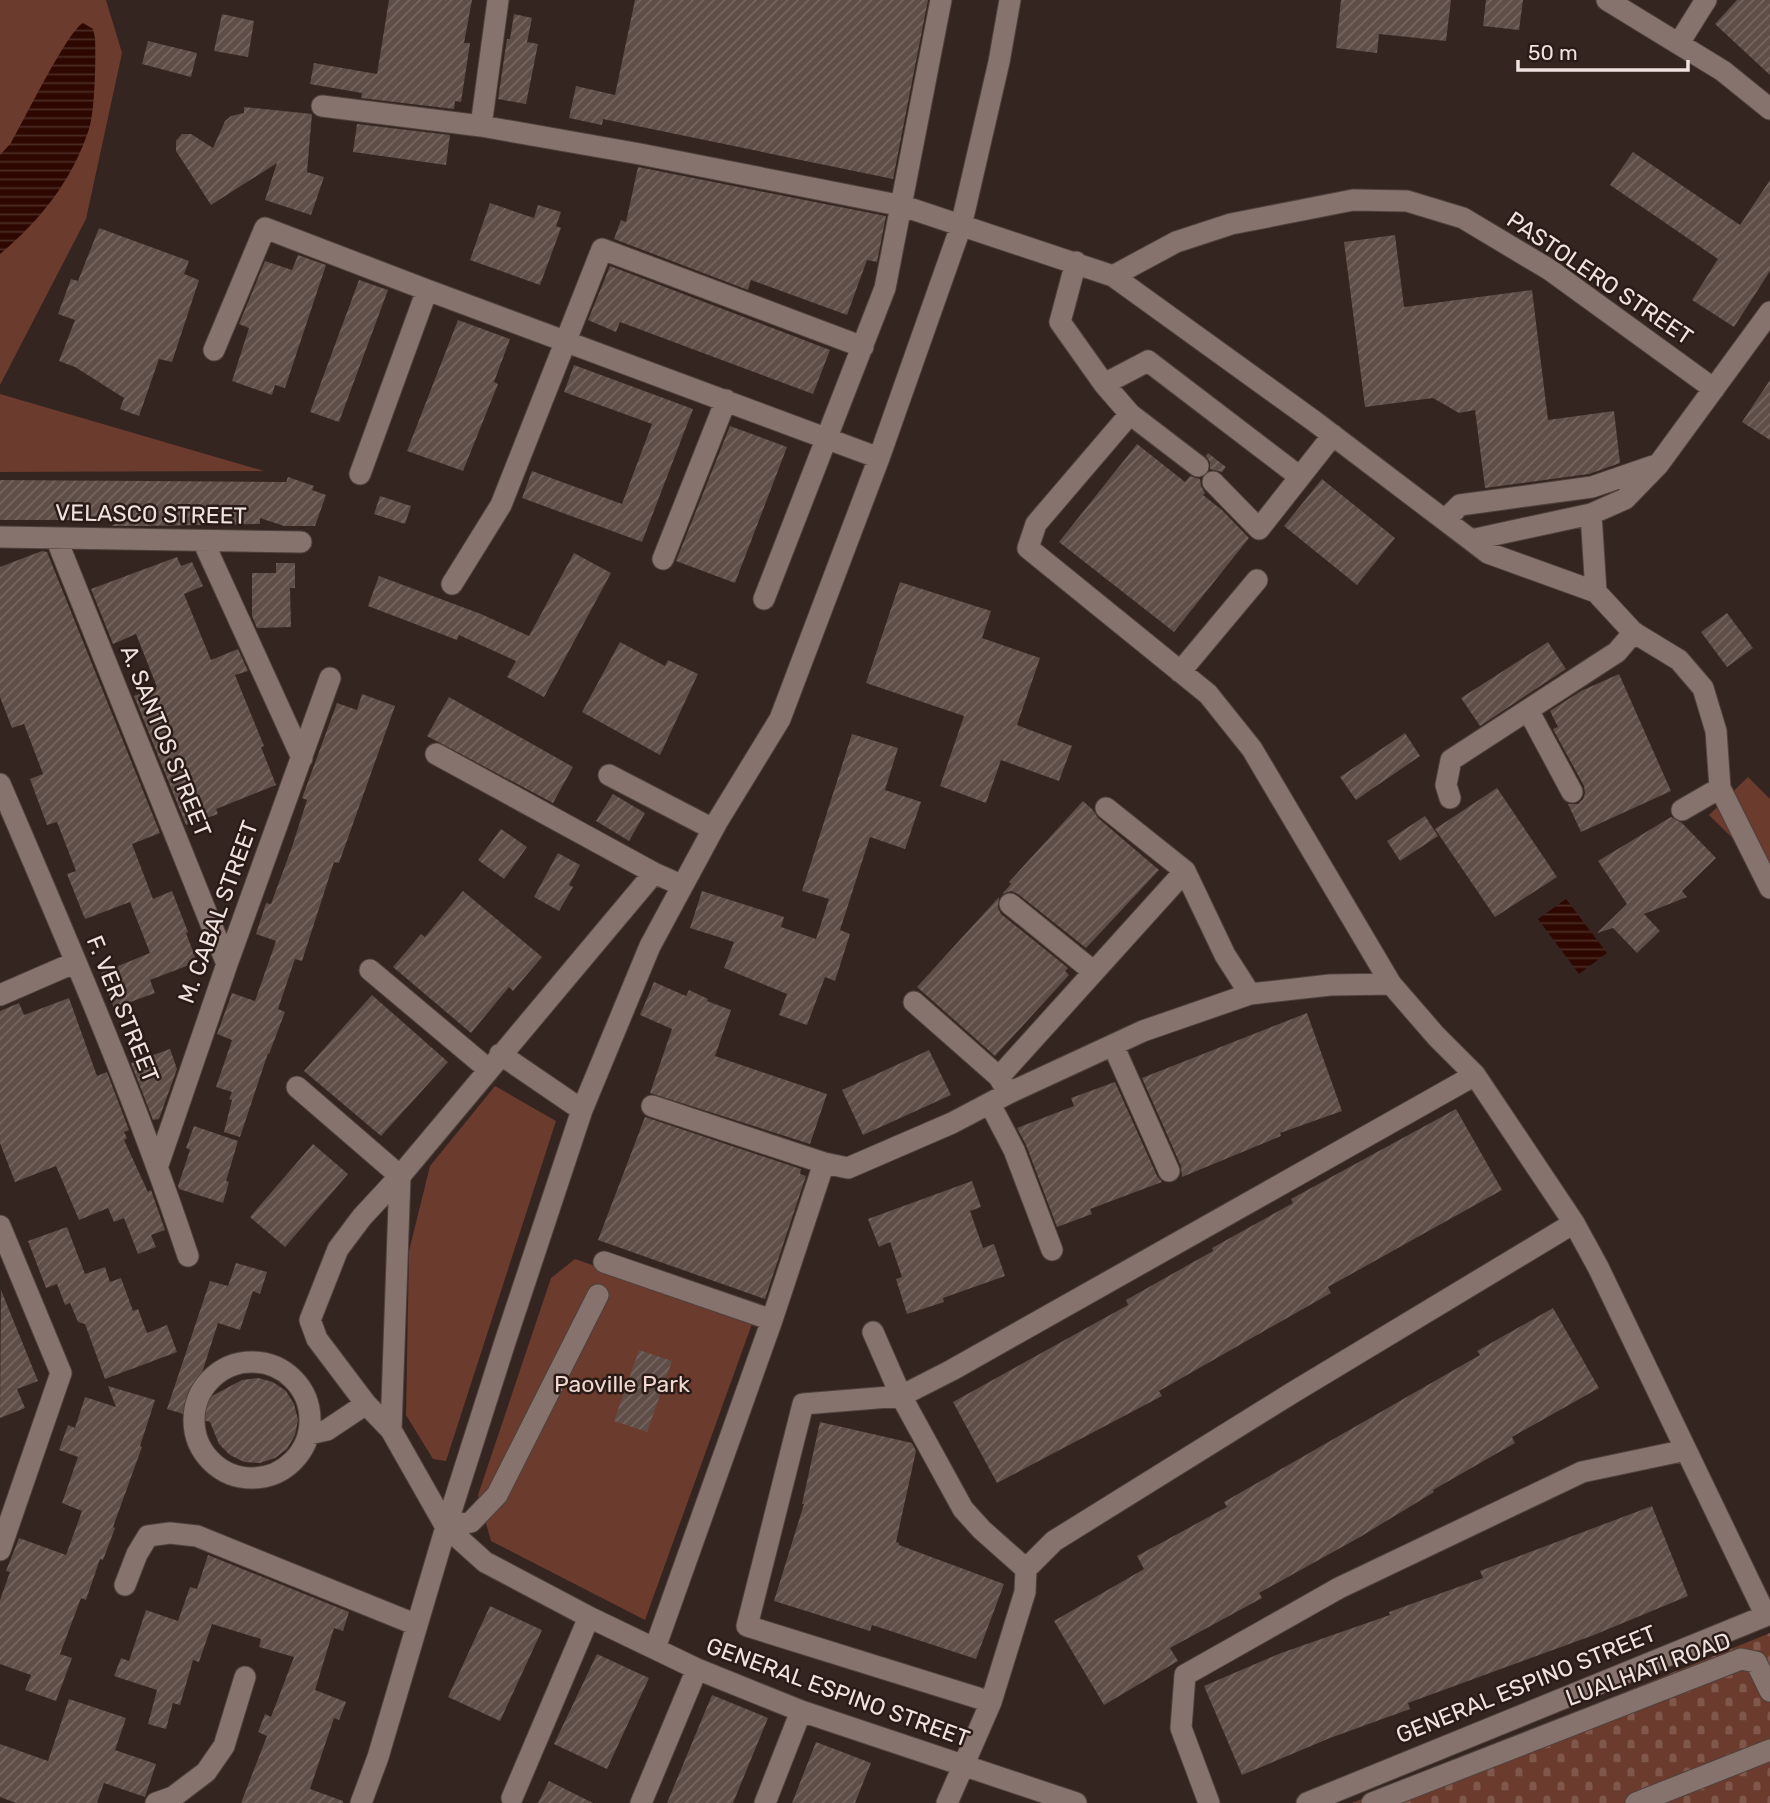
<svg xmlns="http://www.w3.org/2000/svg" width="1770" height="1803" font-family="Rubik,sans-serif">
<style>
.green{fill:#6b3b2d}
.cemetery{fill:url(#cemetery-stones)}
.water{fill:url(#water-rules)}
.building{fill:url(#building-hatch)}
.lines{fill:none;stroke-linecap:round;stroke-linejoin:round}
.minor-casing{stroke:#4f413d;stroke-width:23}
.minor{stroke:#87736d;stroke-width:21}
.labels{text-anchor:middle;stroke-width:5;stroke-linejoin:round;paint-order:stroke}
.street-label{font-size:23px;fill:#efe3e0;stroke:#2b1b17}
.park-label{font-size:23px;fill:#f0d8d1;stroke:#2b1b17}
</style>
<defs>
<pattern id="cemetery-stones" width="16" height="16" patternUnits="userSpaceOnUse" patternTransform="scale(1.75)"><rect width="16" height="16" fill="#6b3b2d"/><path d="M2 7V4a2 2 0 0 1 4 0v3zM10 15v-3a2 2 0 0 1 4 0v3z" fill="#80574b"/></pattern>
<pattern id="water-rules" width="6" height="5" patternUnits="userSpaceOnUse" patternTransform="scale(1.75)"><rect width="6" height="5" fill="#2d0700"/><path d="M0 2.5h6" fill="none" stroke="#4c2b25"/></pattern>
<pattern id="building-hatch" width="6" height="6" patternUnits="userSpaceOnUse" patternTransform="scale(1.75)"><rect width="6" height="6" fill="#5f4d47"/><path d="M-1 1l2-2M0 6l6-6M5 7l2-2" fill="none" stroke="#766661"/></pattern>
</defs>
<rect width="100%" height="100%" fill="#352520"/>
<path class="green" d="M0,0H106L122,53L86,219L0,385Z
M0,394L264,471L0,472Z
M1748,777L1770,799V875L1709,815Z
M495,1086L556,1121L446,1461L433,1459L406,1415L409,1251L430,1166Z
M575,1259L753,1321L645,1620L491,1541L478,1495L551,1278Z"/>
<path class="cemetery" d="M1770,1633V1803H1352Z"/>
<path class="water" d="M83,23L93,29L95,38C96,57 95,111 89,129C73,179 40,221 0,254V155L11,143C23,122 67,32 83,23Z
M1566,899L1607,953L1579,974L1538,919Z"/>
<path class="building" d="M389,0H472L464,43H470L461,102L455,101L454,109L361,98L362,93L310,84L314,63L377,74Z
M635,0H928L893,179L603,119L602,125L569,118L576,86L615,95Z
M1341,0H1451L1446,41L1379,34L1377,53L1336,48Z
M1486,0H1523L1519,30L1483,26Z
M1737,0H1770V75L1715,24Z
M222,14L254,21L248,57L214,51Z
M514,14L532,18L527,42L538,44L526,104L498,99L507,39H510Z
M148,41L197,53L191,77L142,64Z
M244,107L312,114L307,172L324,177L311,215L265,200L277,163L211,205L176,151V141L182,134H191L213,148L225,121L231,116L244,113Z
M357,124L450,135L446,165L353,152Z
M1633,152L1740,225L1770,180V271L1734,327L1692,300L1718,259L1610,185Z
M638,167L886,216L877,262L867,260L847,315L751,280L748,290L614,239L621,220L626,222Z
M490,203L534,218L538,205L561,212L556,226L561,228L540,285L470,260Z
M99,228L189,261L184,274L199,280L172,362L159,359L139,416L120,409L124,398L75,367L59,361L75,320L58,314L71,279L78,281Z
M1395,235L1404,307L1532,290L1548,420L1614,411L1620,463L1589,474L1485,488L1475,410L1459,413L1433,398L1365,407L1344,242Z
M298,255L326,265L285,388L275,385L272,395L232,381L249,328L239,324L265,261L292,270Z
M610,266L830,350L813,394L620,322L616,332L588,320Z
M359,280L388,290L339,422L310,412Z
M458,320L510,339L494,382L498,384L463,471L407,451Z
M574,365L693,409L642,542L522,498L532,471L622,504L652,424L564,392Z
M1770,380V440L1742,422Z
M730,426L787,447L735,583L676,561Z
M1137,444L1185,482L1190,476L1200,479L1201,486L1205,493L1203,495L1222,510L1249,538L1174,632L1059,542Z
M1208,453L1226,467L1222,472L1210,469V462L1206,456Z
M288,477L314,486L312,490L326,495L315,526H284L260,518V524L143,526H111L124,520H0V480L286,482Z
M1322,479L1395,538L1357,585L1284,526Z
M380,496L411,506L405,524L374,514Z
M42,551L47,552L160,833L132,844L153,899L172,891L188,932L186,933L197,962L150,980L155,993L114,1008L101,973L150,953L130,902L85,919L67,874L76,871L57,822L47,825L30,779L43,774L24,724L12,728L0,697V567Z
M574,553L611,573L544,697L507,677L516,661L459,635L457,640L368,606L379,576L481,614L529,636Z
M177,557L181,566L192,562L203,586L184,594L211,660L238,649L248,671L235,675L264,746L261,747L276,785L216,809L218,814L186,825L134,696L157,687L136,634L113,644L91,589Z
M276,563H295V588H290L291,627L257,628L252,616V573H276Z
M900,582L991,611L982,638L1040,658L1017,725L1072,746L1059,781L1001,760L986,803L940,786L964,716L866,683Z
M1727,613L1753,648L1727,667L1701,632Z
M620,642L665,666L668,660L698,674L660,755L582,712Z
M1548,642L1566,669L1480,726L1461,698Z
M1619,674L1671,791L1581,832L1568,804H1578L1583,799L1585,793L1584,786L1553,729L1558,727L1550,711L1581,691Z
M362,694L395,706L339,863L334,862L302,961L295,959L278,1009L285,1012L269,1054L268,1053L240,1137L224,1132L232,1100L229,1099L232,1092L216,1087L232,1040L217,1034L232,993L255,1001L276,941L256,934L266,903L271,904L292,847L307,800L302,798L337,703L357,710Z
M449,697L573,767L553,803L427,736Z
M1405,733L1420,756L1356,800L1340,777Z
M852,734L898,748L885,790L921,802L905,849L870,837L840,930L850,934L835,981L825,977L807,1025L779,1015L787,994L724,968L734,942L690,928L702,891L784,917L781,927L816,939L829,899L802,891Z
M1497,788L1557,877L1495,917L1435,829Z
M613,794L645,813L629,841L596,821Z
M1083,801L1093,810L1098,818L1159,870L1086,948L1018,894L1011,891L1002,894L1011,884L1009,882Z
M1425,816L1438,836L1400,861L1387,841Z
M1671,817L1682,823L1716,858L1682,891L1687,897L1644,914L1660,931L1637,953L1613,928L1597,933L1627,904L1598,861Z
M501,829L527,847L504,879L478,860Z
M558,853L580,865L569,885L573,887L559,911L534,897Z
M463,891L542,957L513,991L509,987L471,1033L393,967L421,934L425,937Z
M999,897L998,908L1001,914L1068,968L1065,971L1069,975L995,1056L917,987Z
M654,982L686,996L689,990L708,999L707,1001L731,1010L715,1056L827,1094L810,1144L650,1093L672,1029L640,1015Z
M372,995L448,1062L381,1136L304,1071Z
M69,998L97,1076L107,1072L129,1130L124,1132L127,1138L124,1140L148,1192L151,1190L165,1230L151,1235L156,1247L138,1254L124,1218L114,1222L108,1208L79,1220L56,1166L15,1182L0,1143V1011L19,1003L24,1015Z
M1307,1013L1342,1111L1280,1133L1281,1136L1182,1177L1181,1166L1142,1078Z
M170,1049L177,1069L159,1119L153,1120L131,1063Z
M929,1050L951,1095L863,1135L842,1090Z
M1115,1082L1157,1176L1162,1182L1090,1209L1092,1214L1057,1227L1026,1145L1017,1128L1074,1106L1071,1098Z
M1456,1109L1502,1190L1328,1287L1331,1293L1159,1391L1162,1396L997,1483L953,1402L1128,1305L1126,1300L1213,1251L1212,1248L1293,1203L1291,1199Z
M645,1117L801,1169L800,1174L806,1176L765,1299L598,1240Z
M194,1126L238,1141L226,1181L229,1182L223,1203L179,1189L178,1186L190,1150L186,1148Z
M313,1144L348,1174L285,1247L250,1217Z
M972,1181L981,1207L970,1211L983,1248L994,1244L1005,1276L943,1298L944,1302L907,1314L896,1279L902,1277L890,1242L879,1247L868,1219Z
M67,1227L85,1274L105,1267L110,1282L121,1278L133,1311L138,1309L147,1333L167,1325L177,1352L105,1379L85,1324L78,1322L70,1303L65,1305L57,1284L46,1288L28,1241Z
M236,1263L267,1272L260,1294L253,1291L240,1330L218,1323L191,1407L242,1380L258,1378L273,1382L286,1391L294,1404L298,1420L295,1435L287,1449L275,1458L260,1463L244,1462L230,1455L219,1444L210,1422L167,1409L210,1281L228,1286Z
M1,1290L38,1381L17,1389L25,1408L0,1418Z
M1553,1308L1599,1388L1512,1437L1515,1443L1433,1490L1434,1492L1360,1537L1259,1593L1262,1598L1170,1648L1178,1661L1104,1705L1054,1621L1144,1569L1137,1556L1227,1507L1224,1502L1480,1355L1477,1351Z
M639,1350L672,1361L647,1432L614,1421Z
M108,1386L155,1400L140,1446L142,1447L113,1527L115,1528L103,1560L100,1559L86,1600L81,1598L60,1654L72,1658L56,1701L25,1690L31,1675L0,1664V1600L10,1572L6,1571L19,1538L66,1555L82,1511L62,1503L78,1457L59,1450L68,1425L75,1428L85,1397L116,1407Z
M820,1422L912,1443L916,1451L896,1542L899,1543V1545L1004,1584L976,1659L872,1625L870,1631L774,1601L804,1504H802Z
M1652,1506L1688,1596L1594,1635L1408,1703L1410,1709L1330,1738L1242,1775L1204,1686L1281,1653L1390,1615L1389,1612L1483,1578L1480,1571Z
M208,1555L349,1612L343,1631L334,1628L315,1690L346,1702L339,1720L334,1718L310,1789L343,1801V1803H241L267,1736L258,1732L265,1714L271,1717L294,1657L259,1647L261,1639L212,1624L199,1662L193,1660L180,1705L173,1703L166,1729L148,1724L157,1690L114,1676L121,1658L129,1661L146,1610L178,1621L190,1587L197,1589Z
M490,1606L542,1630L500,1721L448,1697Z
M597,1654L649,1678L607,1769L554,1744Z
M712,1695L768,1718L733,1803H667Z
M69,1699L126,1718L115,1750L156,1764L145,1797L104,1783L97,1803H16L0,1797V1744L48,1761Z
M816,1742L871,1763L855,1803H792Z
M549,1781L593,1803H538Z"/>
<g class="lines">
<g class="minor-casing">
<path id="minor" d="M1607,0L1723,71L1770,109
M1679,43L1706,0
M322,106L481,126L640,154L903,206L1113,276L1176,242L1231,224L1353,200L1407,201L1463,218L1550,270L1714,389
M481,126L498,0
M1076,262L1060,322L1104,384L1130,414L1198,466
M1113,276L1314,421L1471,540L1591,514L1625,499L1658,465L1770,312
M214,350L265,228L427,290L879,458
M1104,384L1148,361L1300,477
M1130,414L1036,524L1028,548L1208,694L1252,749L1391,984
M360,474L427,290
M1213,482L1259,529L1333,435
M1591,514L1596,592L1633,632L1679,660L1703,688L1716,731L1720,788L1682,810
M1445,520L1460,505L1592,487L1653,466
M0,537L301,542
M56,538L227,964
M1471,540L1488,553L1596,592
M203,541L302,758
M663,559L726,400
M452,584L501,505L602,249L863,347
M764,599L885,288L941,0
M1180,672L1257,580
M1528,710L1572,792
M436,754L654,873L681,885
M609,775L713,829
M0,784C67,940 135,1096 188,1256
M1720,788L1770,888
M1450,798L1446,785L1451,760L1617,652L1634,632
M1106,808L1185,871L1225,955L1250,994
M654,873L400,1176L362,1217L338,1249L310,1320L317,1339L366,1404L391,1430L446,1527L485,1562L589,1617L697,1669L801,1711L1076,1803
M1010,904L1094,972
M370,970L488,1069
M0,995L76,962
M914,1002L999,1077L1006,1089
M1113,1045L1169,1171
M500,1054L582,1110
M999,1077L1185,871
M297,1087L400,1176L391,1430
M990,1104L1014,1150L1052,1250
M652,1106L824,1163L848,1168L952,1123L1009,1093L1143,1031L1250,994L1330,985L1391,984L1436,1036L1475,1075L1574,1223L1598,1267L1765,1614
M158,1165L227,964L330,678
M0,1226L61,1373L0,1550
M604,1262L772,1320
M873,1332L901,1396L963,1509L982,1530L1026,1569
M194 1420a58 58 0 1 1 116 0a58 58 0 1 1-116 0Z
M309,1434L327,1430L366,1404
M446,1527L471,1522L497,1495L598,1295
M125,1585L137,1554L148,1536L170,1533L197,1536L417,1625
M655,1648L772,1320L824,1163
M991,1702L747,1626L803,1404L901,1396L952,1370L1475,1075
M512,1798L589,1617
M156,1803L173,1797L206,1772L224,1746L245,1677
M361,1803L378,1757L446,1527L505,1342L582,1110L650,946L717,822L780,719L879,458L961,226L999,62L1010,0
M641,1803L697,1669
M765,1803L801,1711
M947,1803L991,1702L1025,1592L1026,1569L1054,1541L1292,1393L1574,1223
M1209,1803L1181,1728L1185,1675L1339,1588L1582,1472L1686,1450
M1307,1803L1770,1614
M1372,1803L1741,1659L1756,1662L1770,1691
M1636,1803L1770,1750"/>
</g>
<use href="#minor" class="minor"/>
</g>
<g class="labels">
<g class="street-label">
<text transform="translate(1600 278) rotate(34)" y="8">PASTOLERO STREET</text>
<text transform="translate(151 514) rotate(1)" y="8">VELASCO STREET</text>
<text transform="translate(166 741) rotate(68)" y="8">A. SANTOS STREET</text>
<text transform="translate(218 912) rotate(-70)" y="8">M. CABAL STREET</text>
<text transform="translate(123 1009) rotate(68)" y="8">F. VER STREET</text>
<text transform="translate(1648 1669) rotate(-20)" y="8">LUALHATI ROAD</text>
<text transform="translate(1526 1684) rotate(-22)" y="8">GENERAL ESPINO STREET</text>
<text transform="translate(838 1692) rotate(20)" y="8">GENERAL ESPINO STREET</text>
</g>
<g class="park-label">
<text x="622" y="1392">Paoville Park</text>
</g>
</g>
<path d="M1518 60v10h170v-10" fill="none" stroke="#efe3e0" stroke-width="3.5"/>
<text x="1528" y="60" font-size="21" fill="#efe3e0" stroke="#2b1b17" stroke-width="5" paint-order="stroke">50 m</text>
</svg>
